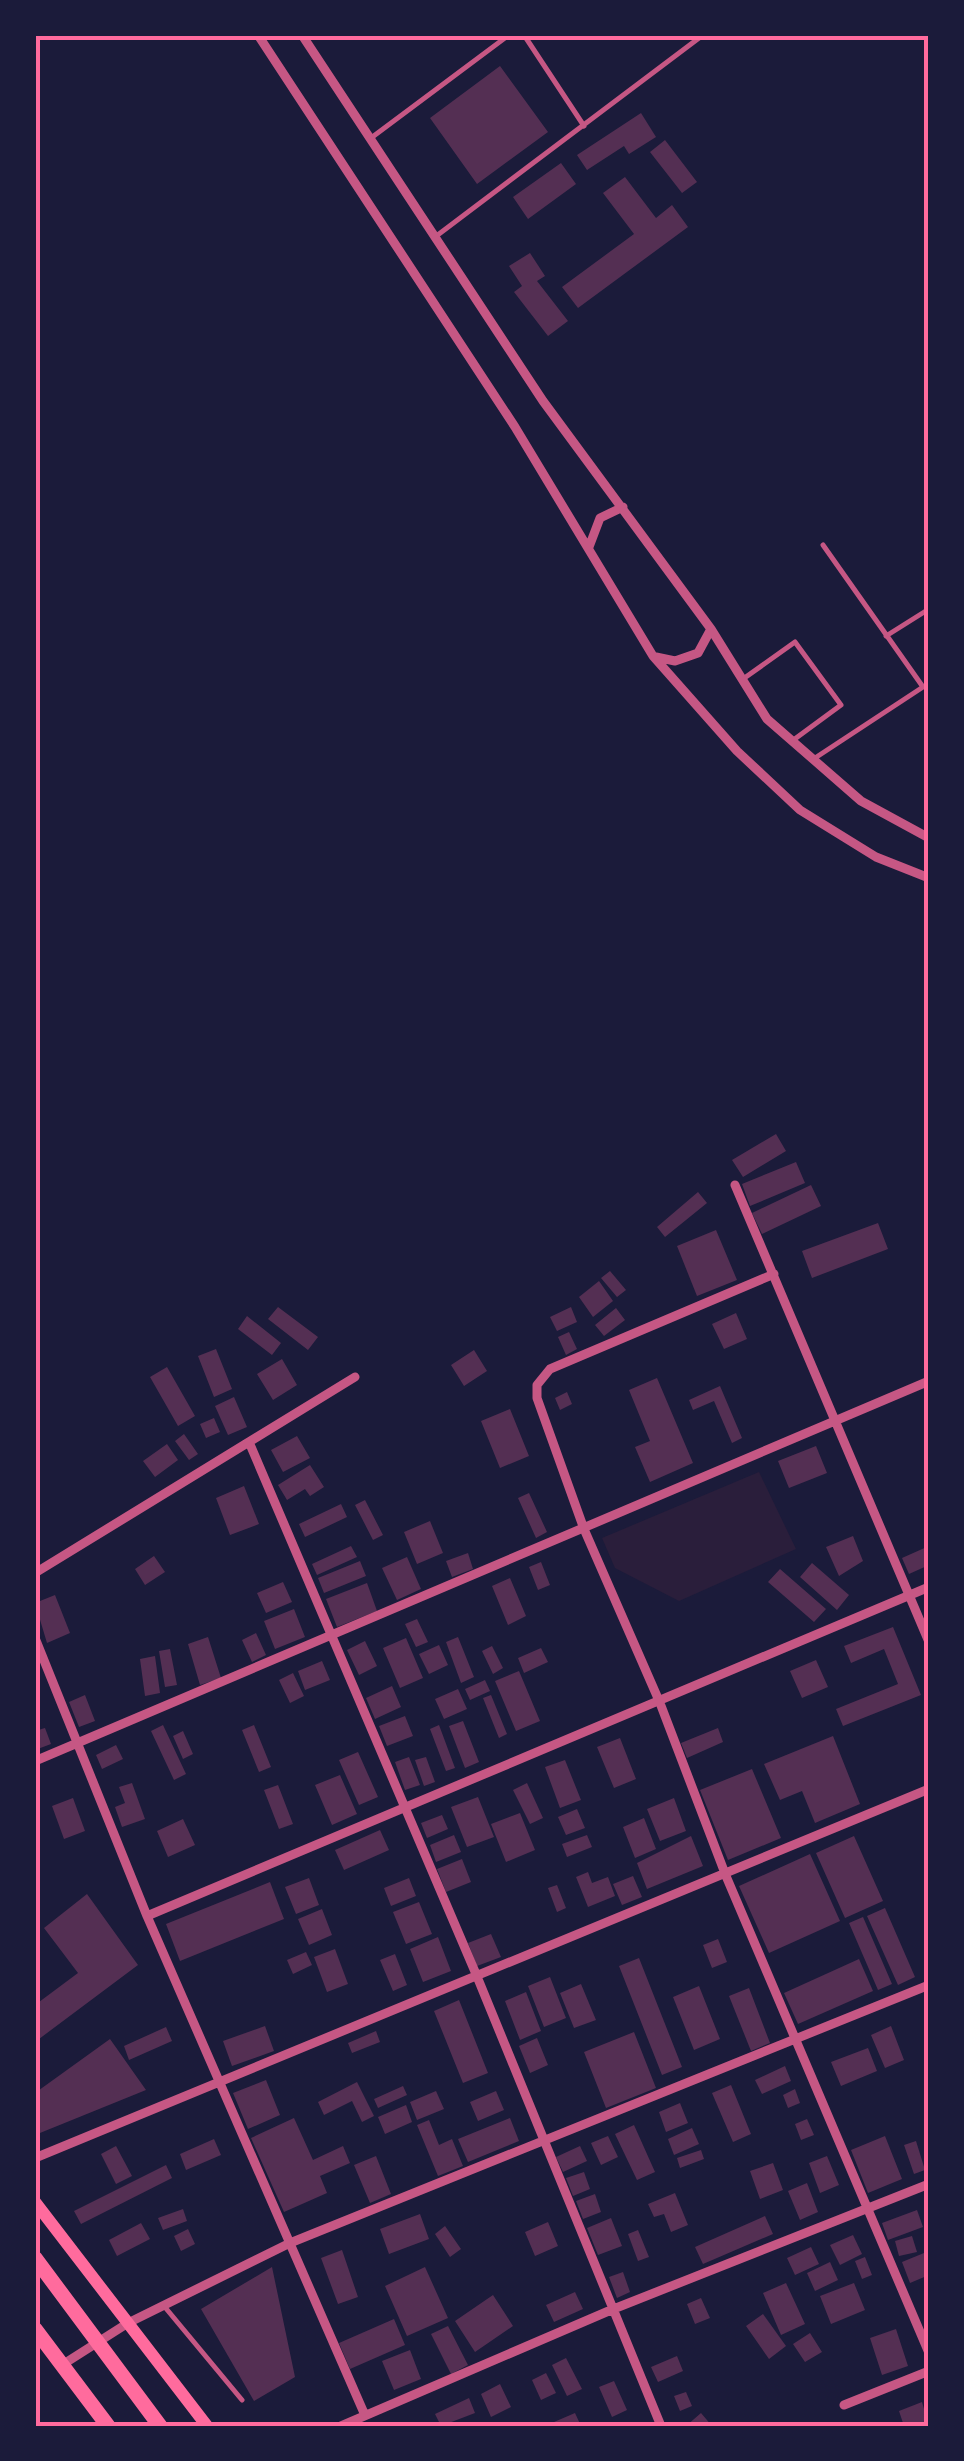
<svg xmlns="http://www.w3.org/2000/svg" width="964" height="2461" font-family="Karla,sans-serif">
<style>
.green{fill:#2a1e3b}
.building{fill:#542f53}
.lines{fill:none;stroke-linecap:round;stroke-linejoin:round}
.service{stroke:#c65784;stroke-width:5}
.minor{stroke:#c65784;stroke-width:9}
.secondary{stroke:#ff6b9d;stroke-width:12}
.trunk{stroke:#ff6b9d;stroke-width:15}
.neatline{fill:none;stroke:#ff6b9d;stroke-width:4}
</style>
<rect width="100%" height="100%" fill="#1b1b3a"/>
<path class="green" d="M759,1472L796,1549L679,1601L615,1568L602,1538Z"/>
<path class="building" d="M500,66L548,132L477,184L430,118Z
M641,113L656,137L629,154L624,146L587,170L577,155Z
M665,140L697,182L682,193L650,152Z
M561,163L576,184L528,219L513,197Z
M625,177L656,218L672,205L688,227L578,308L562,287L634,234L603,193Z
M530,253L545,276L537,281L568,321L548,336L514,292L522,286L509,266Z
M776,1134L786,1151L743,1177L732,1160Z
M796,1162L805,1183L750,1206L742,1184Z
M811,1185L821,1206L762,1234L752,1213Z
M698,1192L707,1203L665,1237L657,1227Z
M878,1223L888,1249L812,1278L802,1251Z
M716,1230L737,1280L697,1296L677,1246Z
M610,1271L626,1290L617,1297L601,1278Z
M599,1281L613,1301L593,1317L579,1297Z
M278,1307L318,1337L308,1350L268,1319Z
M571,1307L577,1322L557,1331L550,1317Z
M616,1308L625,1320L604,1336L595,1325Z
M736,1313L747,1339L724,1349L712,1324Z
M247,1316L281,1343L272,1355L238,1329Z
M569,1332L577,1349L566,1355L558,1337Z
M216,1349L232,1389L214,1397L198,1356Z
M474,1350L487,1371L464,1386L451,1365Z
M282,1359L297,1385L273,1400L257,1374Z
M167,1367L195,1416L178,1426L150,1377Z
M657,1378L693,1463L650,1482L635,1447L650,1441L629,1390Z
M720,1386L742,1438L732,1443L714,1401L693,1410L689,1400Z
M567,1392L572,1404L560,1410L555,1398Z
M234,1397L247,1427L228,1435L215,1406Z
M510,1409L529,1456L500,1468L481,1421Z
M214,1418L220,1432L206,1438L200,1424Z
M184,1434L198,1454L189,1460L175,1441Z
M297,1436L310,1458L283,1472L271,1450Z
M167,1444L178,1460L155,1477L143,1461Z
M816,1446L827,1473L789,1488L778,1461Z
M310,1465L324,1487L310,1496L305,1489L287,1500L278,1485Z
M244,1486L259,1524L230,1535L216,1498Z
M529,1493L547,1532L536,1538L518,1498Z
M365,1500L383,1535L373,1540L355,1505Z
M341,1504L347,1517L305,1537L299,1524Z
M430,1521L443,1553L417,1564L404,1532Z
M853,1536L863,1561L839,1576L826,1547Z
M351,1546L357,1557L317,1575L312,1564Z
M929,1546V1565L909,1574L902,1558Z
M468,1553L473,1569L452,1577L446,1561Z
M154,1556L165,1572L145,1585L135,1569Z
M407,1557L421,1589L397,1600L382,1568Z
M360,1561L366,1576L324,1593L318,1578Z
M541,1562L550,1585L538,1590L529,1567Z
M812,1563L849,1595L837,1610L800,1577Z
M780,1569L826,1609L814,1622L768,1582Z
M510,1578L526,1616L508,1625L492,1586Z
M283,1582L292,1602L266,1613L257,1593Z
M367,1583L377,1611L337,1627L326,1599Z
M55,1595L70,1633L47,1643L35,1603Z
M294,1609L305,1637L275,1649L264,1621Z
M417,1619L428,1642L416,1647L405,1624Z
M893,1627L921,1695L843,1726L836,1709L898,1684L884,1649L851,1663L844,1646Z
M256,1633L266,1655L252,1662L242,1640Z
M208,1637L221,1678L200,1685L188,1644Z
M458,1637L474,1677L461,1683L446,1642Z
M406,1638L423,1678L400,1688L383,1648Z
M365,1641L377,1666L359,1675L347,1650Z
M439,1645L448,1665L429,1674L419,1654Z
M492,1646L503,1668L493,1674L482,1651Z
M541,1648L548,1662L524,1673L518,1658Z
M170,1649L177,1685L165,1687L159,1651Z
M155,1656L160,1693L145,1696L140,1659Z
M816,1660L828,1687L802,1698L790,1671Z
M322,1661L330,1680L305,1690L298,1671Z
M519,1671L540,1721L516,1731L495,1681Z
M293,1673L304,1696L290,1703L279,1680Z
M485,1680L490,1691L470,1700L465,1689Z
M392,1686L401,1707L375,1719L366,1698Z
M458,1689L467,1709L444,1719L435,1699Z
M85,1695L95,1721L79,1727L69,1702Z
M491,1695L507,1734L499,1738L483,1698Z
M405,1716L413,1736L387,1746L379,1726Z
M463,1721L479,1762L465,1768L449,1726Z
M163,1725L186,1774L174,1780L151,1731Z
M254,1725L271,1767L259,1772L242,1730Z
M439,1725L455,1768L446,1771L430,1729Z
M45,1728L51,1744L35,1750V1731Z
M718,1728L723,1742L687,1758L681,1743Z
M183,1731L193,1754L183,1759L173,1736Z
M833,1736L860,1804L815,1823L802,1791L780,1800L764,1764Z
M620,1738L636,1779L614,1788L597,1747Z
M116,1745L123,1759L102,1769L96,1755Z
M358,1752L378,1797L359,1805L339,1760Z
M409,1757L420,1785L405,1790L395,1762Z
M426,1757L435,1782L424,1786L415,1760Z
M565,1760L581,1800L560,1808L545,1767Z
M752,1769L781,1838L728,1860L700,1790Z
M340,1775L357,1814L332,1825L315,1785Z
M132,1783L145,1819L122,1827L115,1807L125,1803L119,1787Z
M527,1783L543,1818L530,1824L513,1790Z
M278,1785L293,1824L279,1829L264,1790Z
M478,1797L494,1837L467,1847L451,1807Z
M73,1798L85,1831L64,1839L52,1806Z
M674,1798L686,1831L660,1841L647,1809Z
M577,1809L585,1828L566,1835L558,1817Z
M520,1813L535,1850L506,1862L491,1824Z
M442,1815L448,1829L427,1838L421,1823Z
M644,1818L656,1849L635,1858L623,1827Z
M183,1819L195,1845L168,1857L157,1831Z
M380,1830L389,1850L344,1870L335,1850Z
M454,1835L461,1852L436,1862L430,1845Z
M587,1835L592,1847L567,1857L562,1844Z
M691,1836L703,1866L647,1889L637,1863Z
M854,1836L883,1901L845,1918L816,1853Z
M810,1854L840,1921L769,1953L739,1886Z
M462,1859L471,1882L446,1892L437,1869Z
M588,1872L592,1883L608,1877L615,1896L588,1907L576,1877Z
M633,1876L642,1897L622,1905L613,1884Z
M309,1878L319,1905L296,1914L285,1887Z
M409,1878L416,1896L391,1906L384,1888Z
M270,1882L284,1919L180,1961L166,1924Z
M557,1885L566,1908L557,1912L548,1888Z
M87,1894L138,1965L35,2042V2005L78,1973L44,1928Z
M419,1902L432,1934L406,1944L393,1912Z
M885,1908L915,1977L898,1985L867,1916Z
M322,1909L332,1935L309,1945L298,1919Z
M863,1917L892,1984L878,1990L849,1923Z
M491,1934L501,1957L477,1966L468,1943Z
M438,1937L451,1971L423,1982L410,1949Z
M718,1939L727,1962L712,1968L703,1945Z
M335,1949L348,1984L327,1992L314,1957Z
M306,1952L312,1965L293,1974L287,1960Z
M395,1954L407,1985L393,1991L380,1960Z
M639,1958L682,2067L662,2075L619,1966Z
M859,1959L873,1991L798,2024L784,1993Z
M550,1977L566,2018L544,2027L528,1986Z
M581,1984L596,2020L574,2028L560,1993Z
M699,1986L720,2039L694,2050L673,1997Z
M749,1988L770,2043L751,2051L729,1996Z
M526,1992L541,2031L520,2040L505,2001Z
M459,2000L488,2073L463,2083L434,2011Z
M265,2026L274,2051L232,2066L223,2041Z
M891,2026L904,2060L885,2068L871,2035Z
M166,2027L172,2041L129,2060L124,2046Z
M376,2031L380,2042L352,2053L348,2043Z
M634,2032L656,2088L606,2108L584,2052Z
M537,2038L548,2065L530,2073L519,2046Z
M110,2039L146,2090L35,2135V2093Z
M868,2048L877,2071L841,2086L831,2062Z
M785,2066L791,2081L762,2094L755,2080Z
M266,2080L280,2115L248,2129L233,2093Z
M357,2082L374,2116L362,2122L352,2101L324,2115L318,2102Z
M731,2085L751,2134L733,2142L712,2093Z
M403,2086L407,2095L378,2108L374,2099Z
M795,2089L800,2103L788,2108L783,2095Z
M436,2091L444,2109L417,2120L410,2102Z
M496,2091L504,2110L478,2121L470,2102Z
M680,2103L688,2123L666,2132L659,2112Z
M406,2105L412,2122L385,2134L378,2117Z
M294,2118L313,2160L343,2146L350,2163L320,2176L327,2193L284,2212L251,2138Z
M510,2118L519,2141L468,2162L458,2139Z
M807,2119L814,2135L801,2140L795,2124Z
M429,2120L439,2145L452,2139L463,2166L438,2176L417,2125Z
M634,2125L655,2172L637,2180L615,2134Z
M692,2128L699,2144L674,2155L668,2139Z
M608,2136L618,2157L601,2165L591,2143Z
M885,2136L902,2179L868,2193L851,2150Z
M214,2139L221,2155L186,2170L180,2154Z
M916,2141L925,2170L914,2174L904,2145Z
M116,2146L132,2176L116,2184L101,2154Z
M580,2146L587,2161L563,2172L556,2157Z
M701,2150L704,2159L680,2168L677,2158Z
M376,2156L391,2194L370,2203L354,2165Z
M827,2156L839,2185L820,2193L809,2163Z
M773,2163L783,2190L760,2199L750,2171Z
M166,2165L172,2178L81,2224L74,2211Z
M584,2172L590,2189L573,2196L566,2178Z
M807,2183L818,2212L800,2220L788,2191Z
M675,2193L688,2225L671,2232L664,2214L654,2217L648,2204Z
M595,2194L601,2212L583,2219L576,2201Z
M183,2209L187,2221L163,2230L158,2218Z
M917,2210L923,2227L888,2240L882,2223Z
M420,2214L429,2239L389,2254L380,2229Z
M765,2216L773,2234L703,2264L695,2247Z
M611,2218L622,2246L598,2255L587,2228Z
M548,2222L558,2246L535,2256L525,2232Z
M141,2223L150,2239L117,2256L109,2240Z
M445,2226L461,2249L450,2257L435,2234Z
M188,2229L195,2244L181,2251L174,2236Z
M638,2230L649,2257L638,2261L628,2234Z
M853,2235L862,2254L840,2265L830,2245Z
M912,2236L917,2252L899,2256L895,2241Z
M811,2247L819,2264L795,2275L787,2258Z
M342,2250L358,2297L338,2304L321,2258Z
M924,2253L929,2275L910,2283L902,2262Z
M865,2257L872,2275L862,2279L855,2261Z
M830,2262L838,2280L815,2291L807,2273Z
M272,2267L295,2377L254,2401L201,2309Z
M425,2267L448,2318L407,2336L385,2286Z
M623,2272L630,2292L617,2298L609,2277Z
M786,2283L805,2324L781,2335L763,2293Z
M854,2283L865,2310L831,2324L820,2296Z
M575,2292L583,2309L554,2322L546,2305Z
M493,2295L513,2326L475,2352L455,2321Z
M701,2298L710,2318L695,2324L687,2304Z
M763,2314L786,2346L769,2359L746,2326Z
M394,2319L405,2345L350,2369L339,2343Z
M448,2326L468,2365L451,2374L431,2334Z
M896,2329L908,2366L882,2375L870,2338Z
M810,2333L822,2352L805,2362L793,2344Z
M410,2350L421,2379L394,2390L382,2361Z
M677,2356L683,2371L658,2382L651,2367Z
M566,2358L582,2389L567,2396L552,2365Z
M546,2373L556,2393L541,2400L532,2380Z
M614,2381L627,2410L612,2417L599,2387Z
M500,2384L511,2407L491,2417L481,2394Z
M686,2392L692,2406L680,2411L674,2396Z
M469,2398L475,2413L441,2426L435,2414Z
M922,2402L929,2426H904L899,2411Z
M575,2413L581,2426H556L554,2422Z
M701,2413L712,2426H686Z"/>
<g class="lines">
<path class="service" d="M524,35L584,126
M371,138L509,35
M435,237L703,35
M886,636L929,609
M743,679L795,642L841,705L792,741
M815,758L923,687L823,545
M164,2306L242,2400
M35,2423L37,2426"/>
<path class="minor" d="M258,35L515,427L653,656L737,751L800,810L876,857L929,878
M302,35L543,401L711,629L767,719L861,801L929,838
M589,547L600,518L623,507
M656,657L675,661L698,653L711,629
M735,1185L929,1642
M774,1274L550,1369L537,1385V1398L584,1529L660,1703L726,1876L929,2353
M249,1442L476,1974L661,2426
M35,1573L355,1377
M35,1638L147,1916L364,2413
M35,1761L929,1381
M147,1916L929,1587
M35,2158L929,1789
M62,2365L128,2323L290,2243L929,1985
M844,2405L929,2371
M341,2426L611,2310L929,2184"/>
<path class="secondary" d="M35,2202L207,2426"/>
<path class="trunk" d="M35,2258L160,2426
M35,2329L108,2426"/>
</g>
<rect width="964" height="2461" fill="none" stroke="#1b1b3a" stroke-width="75"/>
<rect x="38" y="38" width="888" height="2386" class="neatline"/>
</svg>
